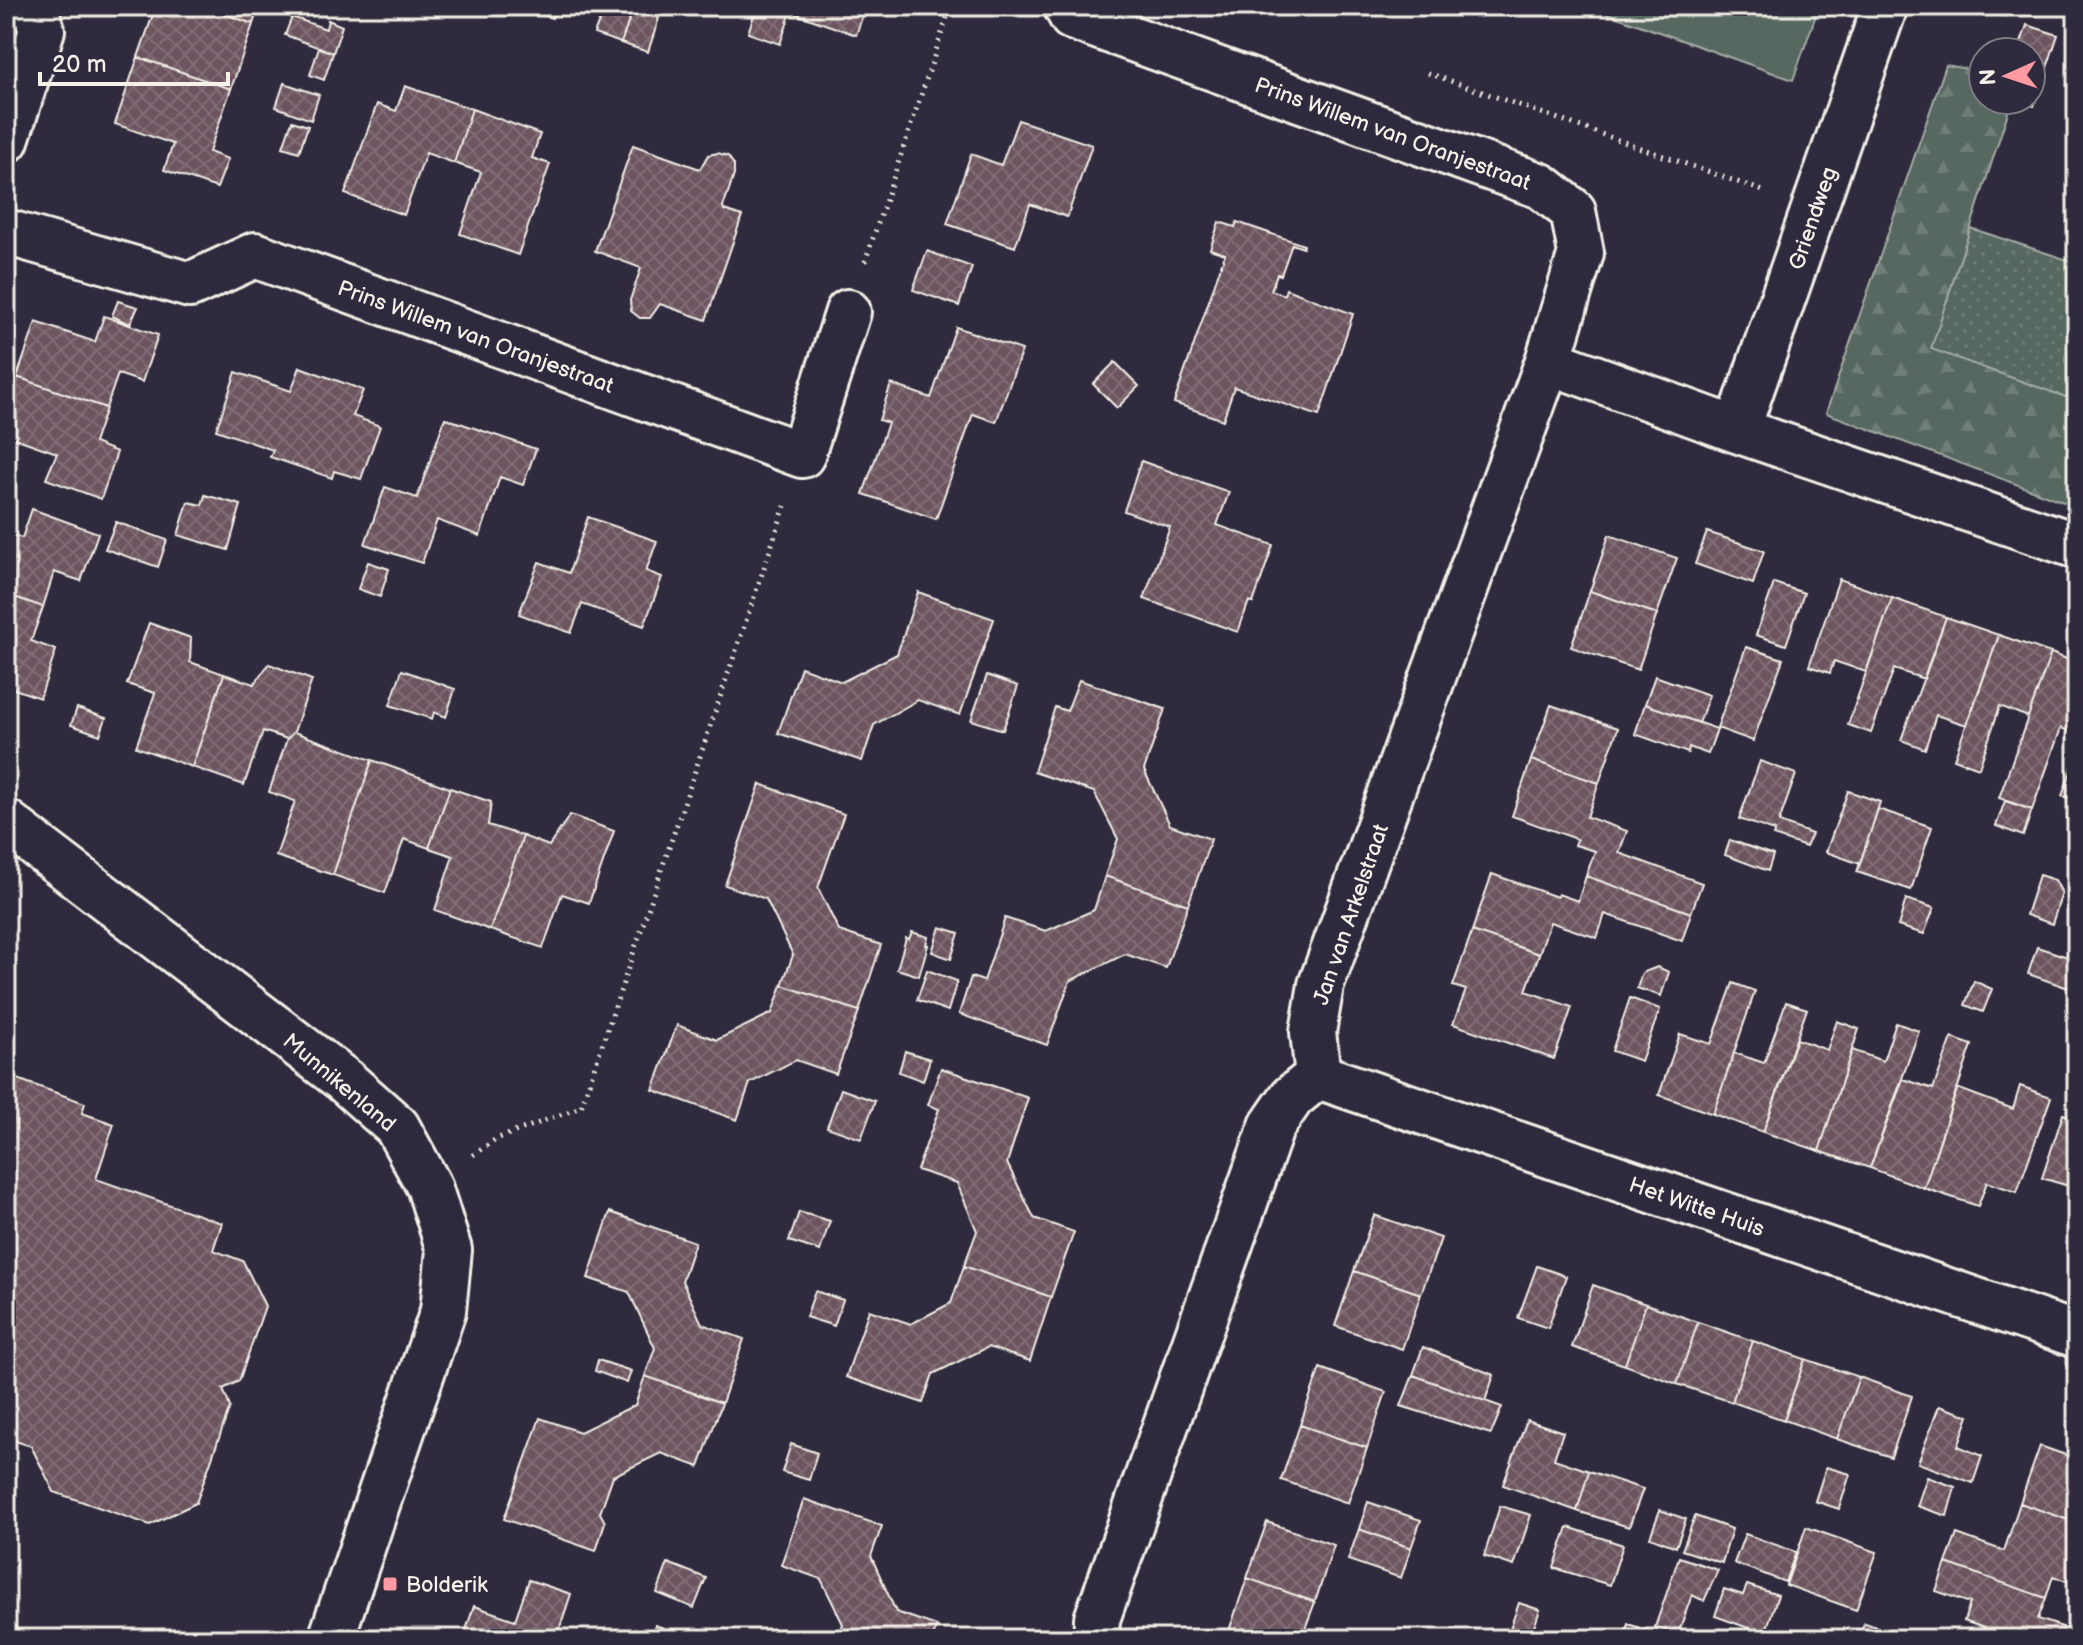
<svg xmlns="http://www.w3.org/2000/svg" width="2083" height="1645" font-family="'Balsamiq Sans',sans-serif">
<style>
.green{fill:url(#green-dots);stroke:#a5aca4;stroke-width:2}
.forest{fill:url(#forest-firs);stroke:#a5aca4;stroke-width:2}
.pitch{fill:#566860;stroke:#a5aca4;stroke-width:2}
.building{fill:url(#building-cross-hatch);stroke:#f4f1e8;stroke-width:2}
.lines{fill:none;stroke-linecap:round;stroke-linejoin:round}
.minor-casing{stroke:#f4f1e8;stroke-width:50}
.path{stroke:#f4f1e8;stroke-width:5;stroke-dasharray:2 6;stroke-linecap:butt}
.minor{stroke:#2f2a3d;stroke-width:44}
.poi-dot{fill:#ff9aa2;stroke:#2f2a3d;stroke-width:3}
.labels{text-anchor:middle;stroke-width:7;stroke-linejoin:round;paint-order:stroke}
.street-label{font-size:22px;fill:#f4f1e8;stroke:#2f2a3d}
.poi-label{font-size:22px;fill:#f4f1e8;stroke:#2f2a3d;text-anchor:start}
</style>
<defs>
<pattern id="green-dots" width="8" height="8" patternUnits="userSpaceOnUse" patternTransform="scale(2)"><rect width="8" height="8" fill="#566860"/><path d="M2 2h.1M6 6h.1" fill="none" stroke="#6f7e77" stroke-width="1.8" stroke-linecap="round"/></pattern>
<pattern id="forest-firs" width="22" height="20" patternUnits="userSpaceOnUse" patternTransform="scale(2)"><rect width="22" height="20" fill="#566860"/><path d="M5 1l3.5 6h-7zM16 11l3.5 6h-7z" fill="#6f7e77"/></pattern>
<pattern id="building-cross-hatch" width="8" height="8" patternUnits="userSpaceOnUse" patternTransform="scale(2)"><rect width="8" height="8" fill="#6c545f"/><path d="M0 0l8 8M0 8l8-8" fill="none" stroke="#826d76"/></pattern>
</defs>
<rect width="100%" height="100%" fill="#2f2a3d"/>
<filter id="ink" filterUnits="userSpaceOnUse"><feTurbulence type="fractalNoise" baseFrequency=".0125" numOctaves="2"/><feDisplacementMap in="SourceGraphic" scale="16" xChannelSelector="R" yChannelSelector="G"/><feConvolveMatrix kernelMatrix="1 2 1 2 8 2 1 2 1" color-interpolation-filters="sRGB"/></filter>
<g filter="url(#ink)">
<path class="green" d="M1970,228L2077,263V401L1930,350Z"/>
<path class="forest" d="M1946,65L1983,72V100H2012L1931,349L2077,401V507L1826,413Z"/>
<path class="pitch" d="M1608,6H1819L1793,80L1606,13Z"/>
<path class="building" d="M156,6H202L253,24L231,89L138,57Z
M202,6H259L253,24Z
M526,6H557L552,18L525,9Z
M605,6H625L633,9L621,43L594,34Z
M757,6H866L856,35L791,12L780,44L748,33Z
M1991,6H2008L2005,16L1989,12Z
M633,9L659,18L648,52L621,43Z
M292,17L326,29L328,20L342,26L333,53L285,35Z
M2027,25L2058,35L2034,106L2016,100H2031V52H2018Z
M319,47L333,53L324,80L310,75Z
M138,57L231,89L209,152L228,159L217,188L164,170L173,144L115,124Z
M284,83L319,95L311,120L276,107Z
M405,86L472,109L454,163L426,153L404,215L345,194L377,104L396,111Z
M472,109L540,134L532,158L550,164L518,255L460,234L481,172L454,163Z
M1018,120L1092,145L1067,217L1030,204L1015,247L947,224L971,154L1001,165Z
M292,121L308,126L299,152L283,147Z
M633,145L700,169L708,155L718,153L728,156L734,165V175L723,207L724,210L742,216L706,320L660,304L650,318H640L631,311L630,300L641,268L595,251Z
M1219,222L1235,227L1237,222L1304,245L1303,248L1292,244L1281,275L1277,274L1271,290L1284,295L1286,289L1353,314L1319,416L1234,387L1223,420L1174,403L1225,254L1210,249Z
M927,251L972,267L959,306L913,290Z
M118,301L138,307L130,324L112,316Z
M104,316L158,335L142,382L118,374L106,408L17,377L36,322L95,342Z
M956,327L1022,350L996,422L973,414L936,519L863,494L888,423L879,420L891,384L931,398Z
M1115,362L1139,386L1117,408L1093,384Z
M300,367L363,390L353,416L380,426L361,479L334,471L332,478L270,457L273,450L216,430L236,372L291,391Z
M17,377L106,408L94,443L117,452L101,499L46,479L57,453L6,435V409Z
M445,418L536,449L523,485L500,477L480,536L437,520L422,563L365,544L385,487L417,498Z
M1141,461L1229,492L1217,525L1273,545L1253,603L1249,601L1238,632L1144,599L1170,527L1124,511Z
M205,495L241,505L228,550L178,535L188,502L202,505Z
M32,509L98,533L81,581L54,572L43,607L6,594V533L22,538Z
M588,517L657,541L646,571L662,577L644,626L582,604L571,633L519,614L539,562L569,573Z
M116,522L167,540L158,567L105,549Z
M1707,532L1764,551L1753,584L1695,564Z
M1609,535L1677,558L1657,614L1590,591Z
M368,562L389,569L380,597L358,589Z
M1839,579L1892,598L1866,672L1834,661L1830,673L1809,666Z
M1774,583L1804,593L1786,645L1756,635Z
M1590,591L1657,614L1638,670L1571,647Z
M918,592L994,619L960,715L918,700L874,725L862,761L778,733L801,667L842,682L897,654Z
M6,594L43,607L31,641L56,650L40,698L6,686Z
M1892,598L1946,617L1924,679L1894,669L1871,733L1848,725Z
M1946,617L1999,635L1967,725L1936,715L1925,749L1901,740Z
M149,623L191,638L190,662L224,674L192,767L136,747L155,693L127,684Z
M1999,635L2051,653L2028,717L2000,706L1979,768L1954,759Z
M1746,647L1783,659L1753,741L1717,728Z
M2051,653L2077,663V734L2061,728L2032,810L1999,798Z
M269,664L312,680L294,732L287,739L263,731L244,785L192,767L224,674L254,684Z
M402,670L455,689L446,717L434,712L432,719L390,705Z
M987,675L1018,686L1003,730L971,720Z
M1655,676L1709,695L1699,723L1645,704Z
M1079,680L1165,709L1144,770L1170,825L1211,839L1188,905L1105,876L1118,839L1094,792L1034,772L1055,707L1067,711Z
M1645,704L1717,729L1708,754L1689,747L1688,753L1635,734Z
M1551,705L1618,728L1599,783L1531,760Z
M77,708L106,718L100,735L71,725Z
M294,732L372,760L333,875L276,856L295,801L269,792L287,739Z
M2077,754V801L2062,796Z
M372,760L450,788L429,848L404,839L385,893L333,875Z
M1531,760L1599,783L1587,817L1627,831L1619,853L1702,883L1691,913L1586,876L1595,851L1575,845L1577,839L1512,816Z
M1760,761L1796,774L1779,822L1812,834L1806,847L1773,836L1775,831L1739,819Z
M760,784L844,814L818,888L839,931L881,945L859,1011L782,985L793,955L766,899L725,885Z
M450,788L491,802L488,825L523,836L490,930L435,910L453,856L429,848Z
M1848,791L1880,802L1860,864L1826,852Z
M2005,801L2032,810L2023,836L1996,826Z
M1878,809L1932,827L1911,890L1857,872Z
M570,815L614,831L589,903L562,894L543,948L490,930L523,836L549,846Z
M1730,840L1773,855L1768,871L1725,855Z
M1492,874L1557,897L1558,894L1578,901L1586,876L1691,913L1682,941L1605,914L1597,938L1550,922L1539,954L1472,931Z
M2039,875L2055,880L2062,893L2052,924L2026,915Z
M1105,876L1188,905L1166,968L1125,954L1070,981L1047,1045L959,1014L971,977L984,981L1005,918L1046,931L1094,910Z
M1906,899L1934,908L1924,934L1898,926Z
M940,927L959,933L951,959L932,952Z
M1472,931L1539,954L1526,991L1572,1007L1554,1059L1453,1024L1466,990L1453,986Z
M912,932L928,937L926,945H928L919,976L897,969L906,938L909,939Z
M2037,947L2077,960V991L2028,974Z
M1657,967L1669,972L1661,996L1637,988L1642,973Z
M927,970L957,981L948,1011L917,1000Z
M1974,981L1992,989L1983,1012L1965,1005Z
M1733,983L1755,991L1713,1114L1659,1095L1680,1034L1711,1044Z
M782,985L859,1011L836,1074L796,1060L750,1083L737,1120L653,1090L677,1025L717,1040L772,1013Z
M1630,998L1660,1009L1641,1061L1612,1051Z
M1786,1002L1807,1009L1763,1132L1713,1114L1734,1053L1764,1063Z
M1837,1021L1859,1029L1819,1151L1763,1132L1797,1039L1827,1050Z
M1896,1023L1919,1031L1870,1168L1819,1151L1852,1050L1883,1061Z
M1952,1038L1972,1045L1924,1188L1870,1168L1903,1079L1933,1089Z
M905,1051L930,1059L923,1081L899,1072Z
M941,1068L1028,1098L1007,1163L1034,1218L1074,1232L1051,1297L964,1266L977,1231L957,1183L917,1170L939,1109L928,1105Z
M6,1075L85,1103L82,1113L114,1124L96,1179L222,1223L213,1250L243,1261L265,1306L239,1381L223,1389L230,1407L196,1503L150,1525L54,1492L31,1446L6,1438Z
M2020,1086L2051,1097L2017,1192L1987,1182L1978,1206L1924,1188L1957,1088L2013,1109Z
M841,1089L875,1101L861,1139L827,1127Z
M2063,1114L2077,1118V1173L2072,1187L2042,1178Z
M610,1212L695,1242L682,1281L702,1324L744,1339L722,1403L645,1376L655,1348L629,1292L588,1278Z
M799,1212L830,1221L820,1251L789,1241Z
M1374,1215L1441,1238L1421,1294L1354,1271Z
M964,1266L1051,1297L1030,1361L988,1347L933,1374L923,1403L846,1377L869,1310L911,1324L951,1303Z
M1537,1266L1566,1276L1548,1328L1518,1318Z
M1354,1271L1421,1294L1402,1349L1335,1326Z
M1593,1285L1646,1304L1625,1365L1572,1347Z
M815,1291L843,1300L834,1326L806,1317Z
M1646,1304L1698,1322L1677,1384L1625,1365Z
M1698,1322L1753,1341L1732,1402L1677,1384Z
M1753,1341L1805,1359L1784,1420L1732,1402Z
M1423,1347L1494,1375L1485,1401L1413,1375Z
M1805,1359L1859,1377L1837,1439L1784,1420Z
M598,1360L631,1371L627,1383L595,1371Z
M1320,1368L1386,1392L1367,1448L1300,1425Z
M1413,1375L1502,1407L1491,1434L1401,1406Z
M645,1376L722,1403L699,1467L661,1453L613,1476L600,1513L605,1522L596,1551L504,1519L540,1418L580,1432L635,1405Z
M1859,1377L1912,1396L1891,1457L1837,1439Z
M1939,1406L1969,1416L1958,1446L1982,1456L1973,1483L1918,1463Z
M1527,1420L1563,1432L1554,1459L1589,1471L1577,1511L1503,1485Z
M1300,1425L1367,1448L1348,1503L1281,1480Z
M791,1444L817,1453L809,1480L782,1472Z
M2040,1446L2077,1459V1523L2020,1503Z
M1826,1467L1850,1474L1839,1509L1815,1501Z
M1589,1471L1643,1489L1629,1527L1577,1511Z
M1927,1477L1955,1487L1947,1516L1917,1506Z
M804,1499L882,1526L871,1556L896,1612L937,1626L932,1639H837L843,1624L821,1579L781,1565Z
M1368,1502L1421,1520L1411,1548L1359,1529Z
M2020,1503L2077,1523V1585L2053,1576L2046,1598L1946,1563L1957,1534L2004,1551Z
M1500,1506L1531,1515L1514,1566L1484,1556Z
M1660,1510L1686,1519L1676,1547L1650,1537Z
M1695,1516L1732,1529L1722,1563L1682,1550Z
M1267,1522L1334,1545L1315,1602L1247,1578Z
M1568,1527L1623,1545L1610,1585L1554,1568Z
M1806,1527L1877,1552L1856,1610L1786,1585Z
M1359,1529L1411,1548L1401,1578L1348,1560Z
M1745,1534L1796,1552L1785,1582L1734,1563Z
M1679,1557L1718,1570L1704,1601L1692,1595L1678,1634L1655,1627Z
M668,1563L706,1578L694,1608L657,1593Z
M1946,1563L2046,1598L2038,1619L2077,1632L2075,1639H2000L2002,1634L1964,1621L1970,1603L1936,1591Z
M1247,1578L1315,1602L1303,1634L1318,1639H1242L1228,1634Z
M529,1580L571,1594L556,1639H463L474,1606L515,1620Z
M1747,1585L1778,1595L1765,1634L1715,1616L1724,1589L1743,1595Z
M1519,1603L1540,1610L1530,1639L1507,1637Z
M1864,1623L1892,1632L1890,1639H1859Z
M1628,1624L1652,1632L1650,1639H1623Z
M655,1625L684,1635L682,1639H650Z"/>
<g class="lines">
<g class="minor-casing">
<path id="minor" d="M1066,6L1072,17L1541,186L1573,211L1581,253L1548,361L1321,985L1313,1032L1318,1076L1292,1097L1272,1126L1097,1619L1096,1639
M6,140L42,30L34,6
M6,232L190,285L255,255L802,455L848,312
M1548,361L1737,430L2077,546
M1737,430L1885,6
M6,822L344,1080L397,1127L429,1186L449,1250L443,1311L331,1639
M1318,1076L2077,1335"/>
</g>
<path class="path" d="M1428,73L1763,191
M865,262L951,6
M473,1155L496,1139L581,1107L785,506"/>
<use href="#minor" class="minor"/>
</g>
</g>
<rect class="poi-dot" x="382" y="1576" width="16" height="16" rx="4"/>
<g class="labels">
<g class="street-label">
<text transform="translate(1393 133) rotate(20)" y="8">Prins Willem van Oranjestraat</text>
<text transform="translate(1812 218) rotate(-71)" y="8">Griendweg</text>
<text transform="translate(476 336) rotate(20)" y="8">Prins Willem van Oranjestraat</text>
<text transform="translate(1350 914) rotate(-71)" y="8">Jan van Arkelstraat</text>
<text transform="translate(340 1082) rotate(40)" y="8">Munnikenland</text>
<text transform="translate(1697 1206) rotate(19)" y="8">Het Witte Huis</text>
</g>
<g class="poi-label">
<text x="406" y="1592">Bolderik</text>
</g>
</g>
<rect width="2083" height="1645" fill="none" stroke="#2f2a3d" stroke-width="32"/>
<rect x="16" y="16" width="2051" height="1613" fill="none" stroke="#f4f1e8" stroke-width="3" filter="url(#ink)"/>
<g transform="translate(2007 76) rotate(267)"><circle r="38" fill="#2f2a3d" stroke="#7e7a81" stroke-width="2"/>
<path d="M0-6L14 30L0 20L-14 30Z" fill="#ff9aa2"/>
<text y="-12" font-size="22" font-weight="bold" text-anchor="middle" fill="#f4f1e8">N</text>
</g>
<path d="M40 72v12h188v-12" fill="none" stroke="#f4f1e8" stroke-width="4"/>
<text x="52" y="72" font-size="24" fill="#f4f1e8" stroke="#2f2a3d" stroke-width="6" paint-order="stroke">20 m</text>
</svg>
